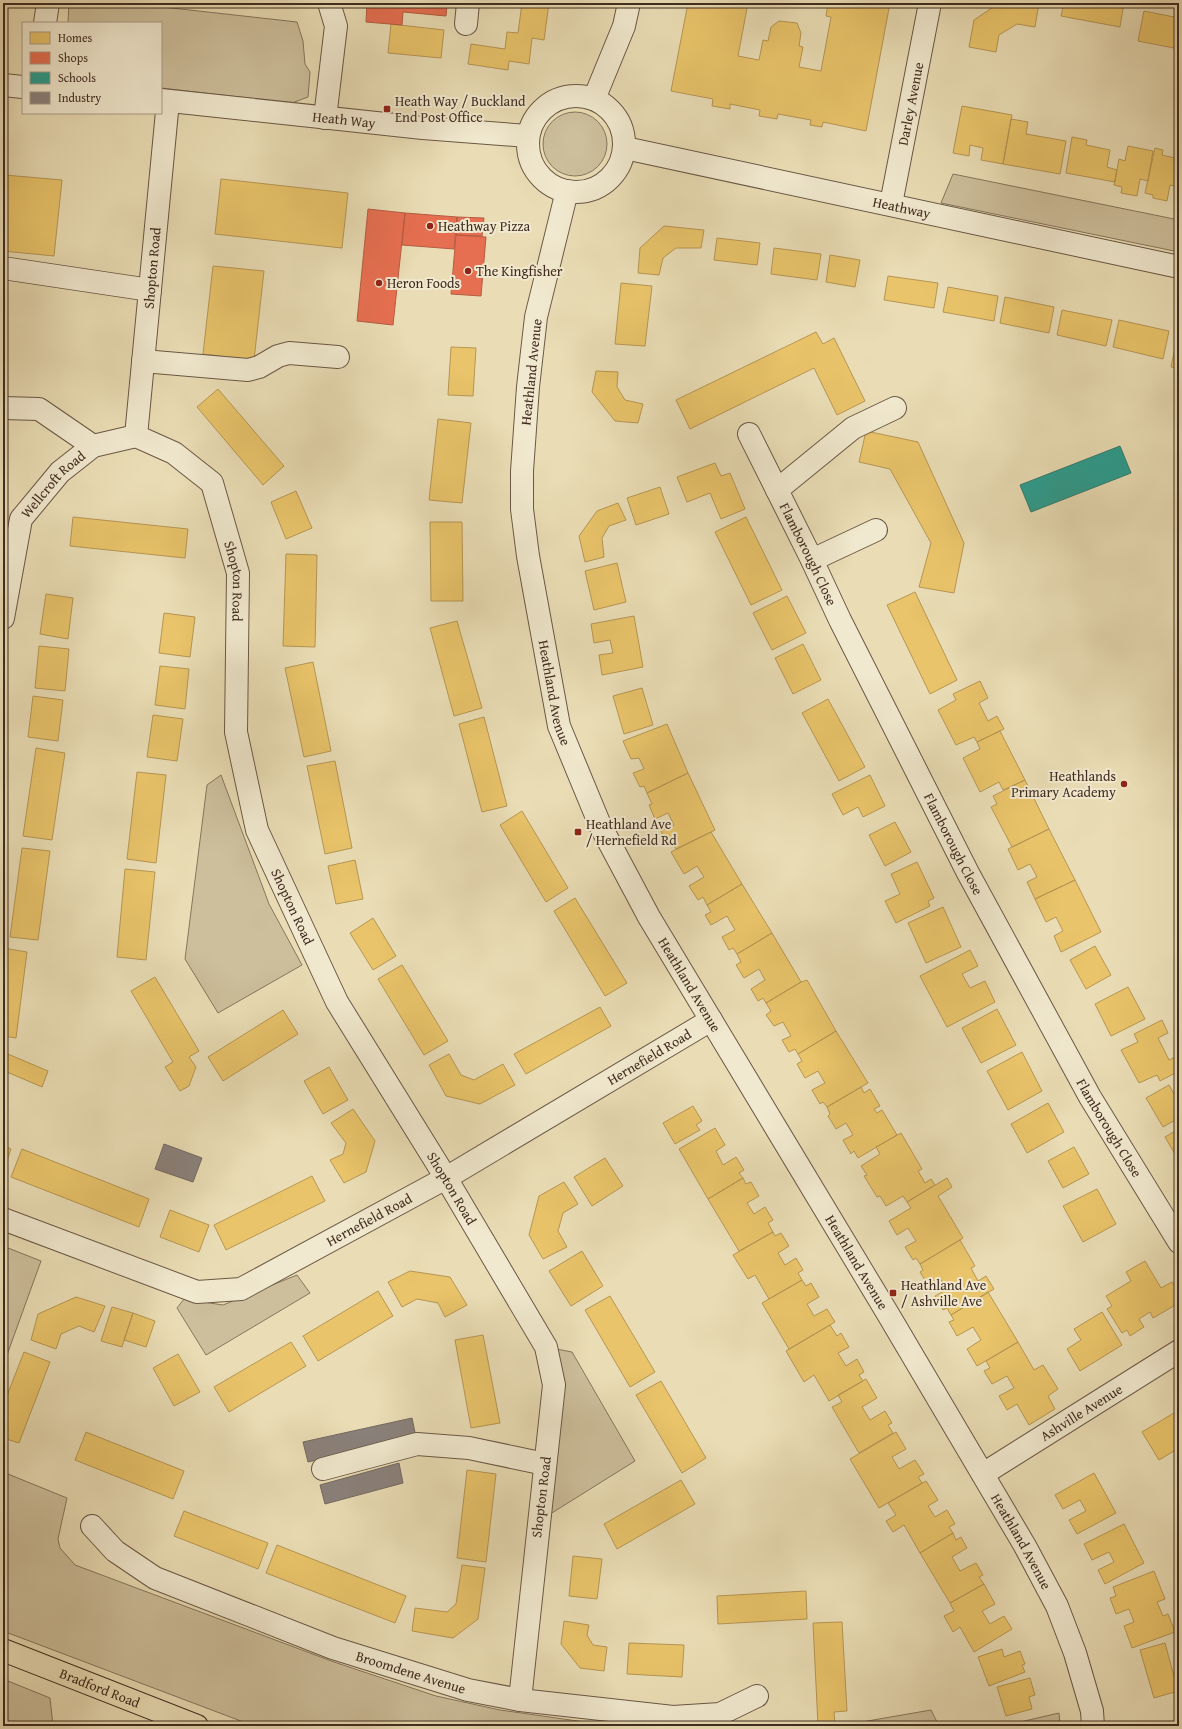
<svg xmlns="http://www.w3.org/2000/svg" width="1182" height="1729" font-family="'Gentium Book Plus',serif">
<style>
.green{fill:#cdbf9c;stroke:#86765e}
.homes{fill:#e9c46a;stroke:#b69654}
.shops{fill:#e76f51;stroke:#b55b42}
.schools{fill:#2a9d8f;stroke:#317b6e}
.industry{fill:#8a817c;stroke:#746860}
.lines{fill:none;stroke-linecap:round;stroke-linejoin:round}
.minor-casing{stroke:#6a5845;stroke-width:24}
.major-casing{stroke:#402c20;stroke-width:24}
.minor{stroke:#f1e9cf;stroke-width:22}
.major{stroke:#eaddb5;stroke-width:22}
.poi-dot{fill:#8f2418;stroke:#f1e9cf;stroke-width:1.5}
.labels{text-anchor:middle;stroke-width:4;stroke-linejoin:round;paint-order:stroke}
.poi-label{font-size:14px;fill:#402c20;stroke:#f1e9cf;text-anchor:start}
.street-label{font-size:14px;fill:#402c20;stroke:#f1e9cf}
</style>
<rect width="100%" height="100%" fill="#eaddb5"/>
<filter id="stains"><feTurbulence type="fractalNoise" baseFrequency=".005" numOctaves="4"/><feColorMatrix values="0 0 0 0 .2 0 0 0 0 .09 0 0 0 0 .02 0 0 0 .5 -.17"/></filter>
<radialGradient id="worn" r=".72"><stop offset=".6" stop-color="#630" stop-opacity="0"/><stop offset="1" stop-color="#630" stop-opacity=".3"/></radialGradient>
<path class="green" d="M69,3H127L297,22L303,41L305,64L310,72L308,97L292,103L161,88V23H68Z
M543 144a32 32 0 1 1 64 0a32 32 0 1 1-64 0Z
M953,174L1179,220V252L941,203Z
M221,775L269,904L302,965L218,1013L185,959L207,785Z
M3,1246L41,1261L3,1366Z
M297,1275L310,1293L206,1355L177,1308L184,1299L223,1305Z
M546,1347L572,1352L635,1461L539,1521Z
M3,1472L67,1498L58,1539L60,1548L75,1565L334,1662L436,1696L500,1710L613,1726H254L3,1631Z
M3,1679L50,1698L53,1726H3Z
M931,1710L939,1726H815L856,1723Z
M1059,1713L1060,1726H1003Z"/>
<path class="homes" d="M522,3H549L544,40L532,38L529,64L509,61L508,70L468,64L471,44L505,49L507,32L518,33Z
M688,3H748L738,56L759,60L763,40L768,41L771,27L779,21L797,23L801,33L799,46L803,47L799,67L821,71L831,17L826,16L828,3H890L866,131L823,122L822,127L810,125L811,120L778,114L777,119L759,116L760,110L730,104V109L712,106L713,99L671,91Z
M999,3H1039L1035,27L1017,24L999,35L996,52L969,47L974,20Z
M1064,3H1124L1120,27L1061,16Z
M1144,11L1179,18V49L1138,41Z
M391,24L444,30L441,58L388,53Z
M962,106L1012,115L1003,164L981,160L983,148L970,145L969,156L953,153Z
M1011,119L1028,122L1026,134L1066,141L1060,174L1003,164Z
M1072,137L1087,140L1086,145L1110,150L1107,167L1117,170L1115,182L1066,173Z
M1128,146L1153,151L1148,181L1140,179L1137,196L1121,193L1122,187L1114,185L1119,159L1125,161Z
M1155,148L1163,150L1162,155L1179,159V187L1170,185L1167,201L1153,198V195L1145,193Z
M5,175L62,180L54,256L3,251V196Z
M221,179L348,193L342,248L215,234Z
M664,226L704,230L701,248H676L663,258L659,275L638,273L640,248Z
M717,238L760,243L757,265L714,260Z
M774,248L821,254L817,280L771,274Z
M830,255L860,260L855,287L826,282Z
M213,266L264,271L254,360L203,354Z
M888,276L938,283L934,308L884,300Z
M621,283L652,286L645,346L615,344Z
M948,287L998,296L994,321L943,312Z
M1005,297L1054,307L1049,333L1000,323Z
M1062,310L1112,320L1106,346L1057,335Z
M1119,320L1169,331L1163,359L1113,347Z
M816,332L823,344L834,338L865,401L837,415L814,368L690,429L676,400Z
M1177,338H1179V368L1171,367Z
M451,347L476,348L473,396L448,395Z
M596,371L618,372L617,387L625,400L643,404L638,423L615,421L592,392Z
M218,389L284,466L263,485L197,407Z
M438,419L471,423L462,503L429,500Z
M866,431L918,442L964,543L954,593L919,587L931,543L890,469L859,462Z
M715,463L721,476L730,473L745,509L721,519L710,493L687,502L677,477Z
M660,487L669,514L636,525L627,498Z
M296,491L312,528L286,539L271,502Z
M618,503L626,520L609,526L602,538L604,557L585,562L579,536L597,511Z
M73,517L188,529L185,558L70,546Z
M746,517L782,590L751,605L715,532Z
M430,522H462L463,601H431Z
M286,554L317,555L315,647L283,646Z
M617,563L626,602L594,610L585,571Z
M915,592L957,680L930,694L887,605Z
M46,594L73,598L68,639L40,634Z
M787,596L806,633L772,650L753,613Z
M164,613L195,617L190,657L159,653Z
M634,616L643,667L602,675L599,655L613,653L610,640L594,643L591,624Z
M457,621L482,708L454,716L430,628Z
M803,644L821,680L793,694L775,658Z
M39,646L69,649L65,691L35,688Z
M313,662L331,751L304,757L285,668Z
M160,666L189,669L185,709L155,705Z
M980,681L988,698L979,703L988,721L997,716L1004,729L977,742L974,737L956,745L938,710L956,700L953,694Z
M642,688L653,725L624,734L613,696Z
M33,696L63,700L58,741L28,737Z
M828,699L865,767L839,781L802,713Z
M153,715L183,719L177,761L147,757Z
M484,717L507,806L482,812L459,724Z
M667,724L688,773L647,793L644,786L640,787L633,773L644,769L639,758L631,759L623,741Z
M1000,731L1025,780L1003,790L999,782L980,792L963,758L980,749L977,742Z
M36,748L65,753L52,840L23,836Z
M335,761L352,848L325,854L307,766Z
M137,772L166,775L156,863L127,859Z
M688,773L715,830L676,849L672,842L667,844L661,831L674,825L668,813L655,819L649,805L652,804L647,793Z
M870,775L885,806L863,817L858,807L843,815L832,794Z
M1025,780L1049,829L1012,847L991,807L997,804L993,796Z
M522,811L568,888L546,902L500,825Z
M895,822L911,852L885,866L869,835Z
M1049,829L1075,880L1035,899L1027,882L1037,877L1030,864L1018,870L1008,849Z
M711,832L742,884L707,905L703,897L698,900L689,886L704,877L697,866L684,874L671,852Z
M22,848L50,851L38,940L10,937Z
M355,860L363,899L336,904L328,866Z
M917,862L934,898L928,901L930,906L896,923L885,901L900,894L891,874Z
M125,869L155,872L146,960L117,957Z
M1075,880L1101,932L1061,952L1054,936L1063,931L1056,917L1046,922L1035,899Z
M742,884L772,933L737,954L733,948L729,950L722,937L735,930L727,916L711,925L705,915L711,912L707,905Z
M575,898L627,983L605,996L554,911Z
M943,907L961,947L926,963L908,923Z
M373,918L396,956L373,970L350,933Z
M772,933L801,982L766,1003L763,998L758,1001L751,989L765,980L759,969L744,978L736,965L741,962L737,954Z
M1095,946L1111,975L1086,989L1070,960Z
M3,948L27,952L16,1038L3,1036Z
M970,950L978,966L962,974L970,988L985,981L995,1002L947,1027L920,976Z
M402,965L448,1041L424,1055L378,979Z
M155,977L199,1051L189,1057L196,1067L189,1086L180,1091L165,1067L173,1062L131,991Z
M807,980L836,1031L798,1054L795,1049L789,1052L782,1040L791,1036L783,1022L774,1026L766,1015L771,1011L766,1003L801,982Z
M1128,987L1145,1019L1111,1036L1095,1004Z
M600,1007L611,1026L526,1074L514,1054Z
M997,1009L1016,1045L981,1063L962,1028Z
M283,1010L298,1034L223,1081L208,1057Z
M1162,1020L1168,1033L1158,1038L1169,1060L1177,1056L1179,1059V1071L1160,1081L1157,1075L1139,1083L1121,1050L1138,1042L1134,1034Z
M836,1031L868,1083L827,1107L823,1102L820,1104L812,1090L825,1083L818,1071L805,1078L797,1064L802,1061L798,1054Z
M3,1052L48,1071L42,1087L7,1072L3,1082Z
M1022,1052L1042,1091L1008,1110L987,1071Z
M449,1054L461,1075L474,1080L503,1064L515,1085L480,1104L446,1096L429,1065Z
M329,1067L348,1100L323,1114L304,1081Z
M1169,1085L1179,1103V1118L1163,1127L1146,1098Z
M861,1087L864,1093L870,1089L880,1106L874,1109L877,1113L882,1110L897,1135L858,1158L854,1151L851,1154L843,1140L853,1135L846,1123L836,1129L828,1116L830,1114L827,1107Z
M1048,1103L1064,1132L1027,1153L1011,1124Z
M693,1106L702,1121L696,1125L700,1130L675,1144L663,1123Z
M353,1109L375,1141L366,1172L344,1183L330,1160L343,1154L346,1143L331,1123Z
M715,1128L725,1145L716,1151L723,1165L736,1157L744,1170L739,1173L743,1178L708,1199L679,1149Z
M1179,1129V1155L1176,1156L1165,1137Z
M901,1133L922,1169L918,1171L925,1183L931,1179L935,1185L907,1202L903,1196L886,1206L880,1196L877,1197L864,1176L867,1175L861,1166L880,1154L876,1147Z
M3,1145L11,1149L3,1172Z
M1074,1147L1089,1174L1063,1188L1048,1161Z
M22,1149L149,1199L139,1227L11,1177Z
M605,1158L623,1186L592,1206L574,1177Z
M312,1176L325,1201L226,1250L214,1225Z
M743,1178L746,1184L751,1182L759,1196L747,1203L754,1214L765,1207L773,1220L768,1223L773,1232L739,1251L708,1199Z
M947,1178L952,1187L938,1196L963,1238L920,1264L916,1258L913,1260L905,1247L916,1241L908,1228L897,1235L889,1221L911,1208L907,1202Z
M564,1182L578,1204L563,1213L558,1231L567,1247L543,1259L529,1235L539,1196Z
M1097,1189L1116,1224L1083,1242L1063,1206Z
M170,1210L209,1225L199,1252L160,1237Z
M773,1232L775,1236L781,1233L789,1246L778,1253L785,1265L796,1258L803,1270L798,1273L802,1280L769,1299L755,1275L748,1279L733,1255Z
M960,1240L975,1266L971,1268L978,1281L986,1276L994,1289L951,1315L947,1308L943,1310L935,1296L946,1290L940,1278L928,1285L920,1272L923,1270L920,1264Z
M582,1251L603,1286L571,1306L549,1271Z
M1145,1261L1161,1288L1172,1282L1179,1294V1303L1153,1318L1150,1312L1139,1319L1144,1327L1130,1336L1127,1330L1122,1333L1107,1309L1112,1306L1106,1296L1131,1281L1126,1272Z
M410,1271L450,1277L467,1305L445,1317L438,1303L417,1299L402,1307L388,1282Z
M802,1280L806,1286L811,1283L819,1297L807,1304L814,1316L827,1309L835,1322L789,1349L762,1303Z
M378,1291L393,1316L318,1361L303,1336Z
M988,1292L1018,1342L977,1366L967,1349L981,1340L973,1327L957,1336L949,1322L954,1320L951,1315Z
M610,1296L655,1372L630,1387L585,1310Z
M76,1297L105,1306L94,1332L79,1326L61,1334L56,1349L31,1340L38,1314Z
M112,1307L133,1313L122,1347L101,1341Z
M1102,1312L1122,1345L1080,1371L1067,1349L1081,1340L1074,1329Z
M133,1313L155,1321L146,1347L124,1340Z
M830,1325L837,1336L841,1333L849,1347L838,1353L846,1366L857,1359L864,1372L859,1375L863,1381L829,1401L814,1375L804,1382L786,1351Z
M483,1335L500,1423L471,1428L455,1340Z
M291,1342L306,1366L229,1412L214,1387Z
M1018,1342L1034,1370L1043,1365L1058,1389L1048,1396L1055,1409L1029,1425L1017,1404L1007,1410L999,1396L1014,1388L1007,1376L992,1384L984,1371L990,1368L986,1361Z
M24,1352L50,1362L19,1443L3,1438V1406Z
M178,1354L200,1392L174,1406L153,1368Z
M866,1379L877,1398L862,1407L870,1420L885,1411L892,1423L888,1425L893,1433L859,1453L832,1407L842,1402L838,1395Z
M661,1381L706,1458L682,1473L636,1395Z
M1179,1410V1448L1159,1460L1142,1432Z
M86,1432L184,1471L173,1499L75,1460Z
M896,1432L906,1449L892,1457L899,1469L915,1460L924,1474L918,1477L922,1483L879,1508L850,1459Z
M467,1470L496,1474L486,1562L457,1558Z
M1094,1473L1116,1513L1077,1534L1069,1520L1086,1511L1080,1500L1063,1509L1055,1495Z
M681,1480L695,1504L617,1549L604,1524Z
M926,1481L938,1500L928,1506L935,1517L947,1510L955,1524L949,1527L953,1533L920,1553L904,1525L893,1532L886,1521L896,1515L888,1503Z
M184,1511L268,1543L258,1569L174,1536Z
M1124,1524L1144,1563L1105,1584L1098,1570L1114,1562L1109,1552L1092,1560L1084,1544Z
M953,1533L956,1540L961,1537L967,1548L952,1557L960,1571L976,1563L983,1575L979,1577L984,1584L950,1603L920,1553Z
M277,1545L406,1596L395,1623L266,1573Z
M573,1556L602,1559L597,1599L569,1596Z
M462,1565L485,1568L478,1619L453,1638L412,1631L415,1608L447,1612L456,1604Z
M1154,1571L1165,1599L1157,1602L1163,1616L1168,1614L1175,1632L1132,1648L1124,1626L1134,1622L1129,1609L1116,1614L1110,1598L1116,1596L1113,1587Z
M984,1584L995,1604L982,1611L990,1624L1004,1616L1012,1629L974,1652L960,1627L953,1632L944,1616L954,1611L950,1603Z
M806,1591L807,1619L718,1624L717,1596Z
M564,1621L589,1625L587,1635L593,1645L607,1647L604,1671L580,1668L561,1644Z
M842,1622L847,1711L834,1712L835,1725L818,1726L813,1623Z
M629,1643L684,1645L682,1677L627,1674Z
M1165,1643L1178,1691L1154,1698L1140,1650Z
M1002,1649L1004,1657L1020,1651L1025,1664L1022,1665L1025,1672L989,1686L978,1657Z
M1030,1678L1035,1695L1029,1697L1032,1709L1006,1716L997,1687Z"/>
<path class="shops" d="M367,3H429L447,5L446,16L403,12L402,25L366,22Z
M368,209L405,213L393,325L357,321Z
M405,213L457,217L454,249L402,245Z
M457,217L484,218L482,236L456,235Z
M456,235L486,237L481,296L451,294Z"/>
<path class="schools" d="M1120,446L1131,473L1031,512L1020,485Z"/>
<path class="industry" d="M164,1144L202,1158L193,1182L155,1169Z
M412,1418L416,1437L308,1462L303,1442Z
M399,1463L403,1483L325,1504L320,1485Z"/>
<g class="lines">
<g class="minor-casing">
<g id="minor">
<path d="M45,23L48,3"/>
<path d="M466,24L468,3"/>
<path d="M3,85L23,87"/>
<circle cx="576" cy="144" r="48"/>
<path d="M594,99L624,26L629,3"/>
<path id="s1" d="M161,100L423,128L528,136"/>
<path id="s2" d="M168,101L136,436L174,453L212,483L238,573L236,732L257,830L337,1002L446,1178L546,1347L554,1385L520,1700"/>
<path d="M325,118L336,26L329,3"/>
<path id="s3" d="M625,148L1179,267"/>
<path id="s4" d="M567,191L536,317L528,387L522,471V509L528,556L559,726L600,825L649,917L888,1314L1025,1546L1057,1606L1075,1653L1092,1711L1093,1726"/>
<path id="s5" d="M891,204L930,3"/>
<path d="M3,268L150,290"/>
<path d="M143,361L248,370L259,367L278,356L289,353L338,357"/>
<path d="M3,408L39,409L93,446"/>
<path id="s6" d="M749,434L812,560L840,620L968,873L1090,1097L1179,1242"/>
<path d="M777,490L853,428L895,408"/>
<path d="M812,560L876,530"/>
<path id="s7" d="M3,618L21,519L60,472L93,446L136,436"/>
<path id="s8" d="M3,1219L197,1292L241,1289L446,1178L711,1020"/>
<path d="M323,1469L417,1444L469,1448L545,1464"/>
<path id="s9" d="M983,1474L1179,1351"/>
<path id="s10" d="M92,1526L115,1551L155,1578L333,1648L468,1690L520,1700L673,1717L720,1714L757,1696"/>
</g>
</g>
<g class="major-casing">
<g id="major">
<path id="s11" d="M3,1650L197,1726"/>
</g>
</g>
<use href="#minor" class="minor"/>
<use href="#major" class="major"/>
</g>
<g class="poi-dot">
<rect x="383" y="105" width="8" height="8" rx="2"/>
<circle cx="430" cy="226" r="4"/>
<circle cx="468" cy="271" r="4"/>
<circle cx="379" cy="283" r="4"/>
<circle cx="1124" cy="784" r="4"/>
<rect x="574" y="828" width="8" height="8" rx="2"/>
<rect x="889" y="1289" width="8" height="8" rx="2"/>
</g>
<g class="labels">
<g class="poi-label">
<text x="395" y="106">Heath Way / Buckland<tspan x="395" dy="16">End Post Office</tspan></text>
<text x="438" y="231">Heathway Pizza</text>
<text x="476" y="276">The Kingfisher</text>
<text x="387" y="288">Heron Foods</text>
<text x="1116" y="781" text-anchor="end">Heathlands<tspan x="1116" dy="16">Primary Academy</tspan></text>
<text x="586" y="829">Heathland Ave<tspan x="586" dy="16">/ Hernefield Rd</tspan></text>
<text x="901" y="1290">Heathland Ave<tspan x="901" dy="16">/ Ashville Ave</tspan></text>
</g>
<g class="street-label">
<text dy="5" stroke="none"><textPath href="#s5" startOffset="102">Darley Avenue</textPath></text>
<text dy="5" stroke="none"><textPath href="#s1" startOffset="184">Heath Way</textPath></text>
<text dy="5" stroke="none"><textPath href="#s3" startOffset="283">Heathway</textPath></text>
<text transform="translate(152 268) rotate(-85)" y="5">Shopton Road</text>
<text transform="translate(531 372) rotate(-84)" y="5">Heathland Avenue</text>
<text dy="5" stroke="none"><textPath href="#s7" startOffset="148">Wellcroft Road</textPath></text>
<text dy="5" stroke="none"><textPath href="#s6" startOffset="134">Flamborough Close</textPath></text>
<text dy="5" stroke="none"><textPath href="#s2" startOffset="528">Shopton Road</textPath></text>
<text dy="5" stroke="none"><textPath href="#s4" startOffset="509">Heathland Avenue</textPath></text>
<text dy="5" stroke="none"><textPath href="#s6" startOffset="458">Flamborough Close</textPath></text>
<text dy="5" stroke="none"><textPath href="#s2" startOffset="864">Shopton Road</textPath></text>
<text dy="5" stroke="none"><textPath href="#s4" startOffset="833">Heathland Avenue</textPath></text>
<text dy="5" stroke="none"><textPath href="#s8" startOffset="721">Hernefield Road</textPath></text>
<text dy="5" stroke="none"><textPath href="#s6" startOffset="782">Flamborough Close</textPath></text>
<text dy="5" stroke="none"><textPath href="#s2" startOffset="1188">Shopton Road</textPath></text>
<text dy="5" stroke="none"><textPath href="#s8" startOffset="397">Hernefield Road</textPath></text>
<text dy="5" stroke="none"><textPath href="#s4" startOffset="1157">Heathland Avenue</textPath></text>
<text dy="5" stroke="none"><textPath href="#s9" startOffset="116">Ashville Avenue</textPath></text>
<text transform="translate(541 1497) rotate(-83)" y="5">Shopton Road</text>
<text dy="5" stroke="none"><textPath href="#s4" startOffset="1481">Heathland Avenue</textPath></text>
<text dy="5" stroke="none"><textPath href="#s10" startOffset="355">Broomdene Avenue</textPath></text>
<text dy="5" stroke="none"><textPath href="#s11" startOffset="104">Bradford Road</textPath></text>
</g>
</g>
<rect width="1182" height="1729" fill="none" stroke="#eaddb5" stroke-width="16"/>
<rect x="4" y="4" width="1174" height="1721" fill="none" stroke="#402c20" stroke-width="2"/>
<rect x="8" y="8" width="1166" height="1713" fill="none" stroke="#402c20"/>
<rect x="22" y="22" width="140" height="92" fill="#f1e9cf" stroke="#aa9d89"/>
<rect x="30" y="32" width="20" height="12" fill="#e9c46a" stroke="#aa9d89"/>
<text x="58" y="42" font-size="12" fill="#402c20">Homes</text>
<rect x="30" y="52" width="20" height="12" fill="#e76f51" stroke="#aa9d89"/>
<text x="58" y="62" font-size="12" fill="#402c20">Shops</text>
<rect x="30" y="72" width="20" height="12" fill="#2a9d8f" stroke="#aa9d89"/>
<text x="58" y="82" font-size="12" fill="#402c20">Schools</text>
<rect x="30" y="92" width="20" height="12" fill="#8a817c" stroke="#aa9d89"/>
<text x="58" y="102" font-size="12" fill="#402c20">Industry</text>
<rect width="100%" height="100%" filter="url(#stains)"/>
<rect width="100%" height="100%" fill="url(#worn)"/>
</svg>
